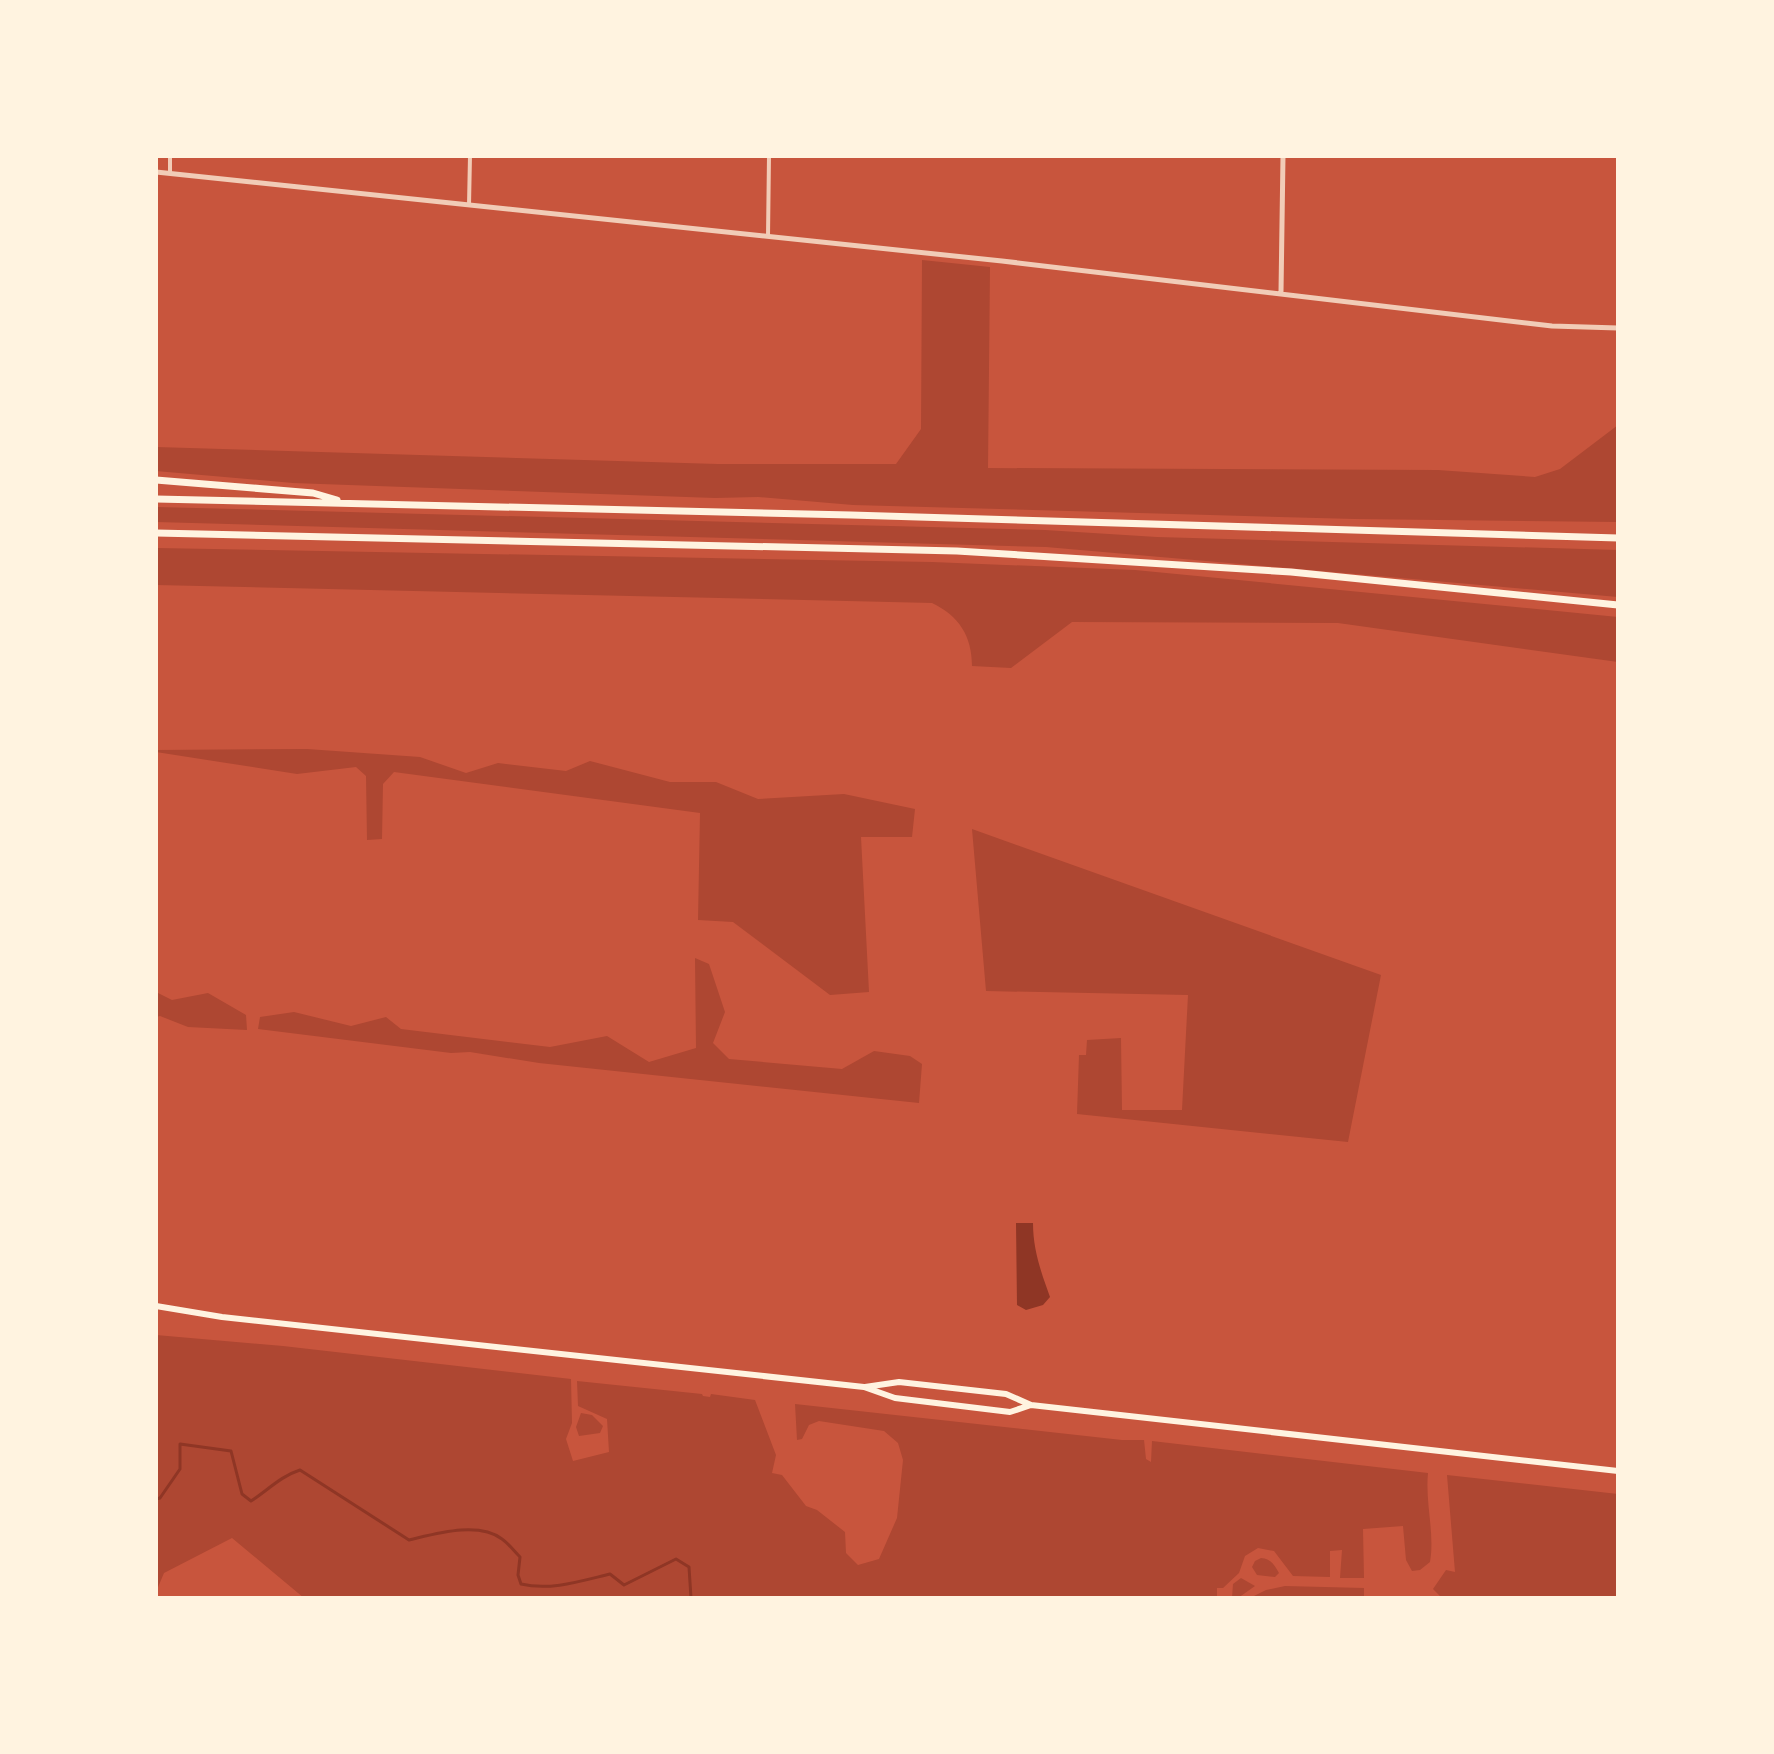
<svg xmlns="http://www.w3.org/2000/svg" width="1774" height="1754" font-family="'Archivo Narrow',sans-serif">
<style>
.green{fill:#ae4732}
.water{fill:#8f3625}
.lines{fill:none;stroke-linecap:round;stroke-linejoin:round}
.stream{stroke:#8f3625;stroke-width:3}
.minor{stroke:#f1ccb7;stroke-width:4}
.tertiary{stroke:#f1ccb7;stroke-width:5}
.secondary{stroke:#fff3e0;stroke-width:6}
.motorway{stroke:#fff3e0;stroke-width:7}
</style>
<rect width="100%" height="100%" fill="#c8553d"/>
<path class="green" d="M922,260L990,267L988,468L1438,470L1535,477L1560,469L1618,425V522L1355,519L853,505L758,497L715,498L293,483L156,471V447L718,464H896L921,429Z
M156,507L1045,530L1157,537L1618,550V597L1046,547L156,522Z
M156,548L932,562L1135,570L1618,617V662L1338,623L1072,622L1011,668L972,666C972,636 959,616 932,603L156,585Z
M307,749L420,757L466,773L498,763L566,771L590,761L670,782H716L758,799L844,794L915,809L912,837H861L869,992L830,995L733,922L698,920L700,813L394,772L383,784L382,839L367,840L366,776L356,767L297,774L156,752V750Z
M972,829L1381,975L1348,1142L1077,1114L1079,1055H1086L1087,1040L1121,1038L1122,1110H1182L1188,995L986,991Z
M695,958L709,964L725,1012L713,1043L729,1059L842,1069L874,1051L910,1056L922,1064L919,1103L539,1063L470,1052L451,1053L258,1029L260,1017L294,1012L351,1026L386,1017L401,1029L550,1047L607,1036L649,1062L696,1048Z
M156,992L172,1000L208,993L246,1015L247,1030L188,1027L160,1016L156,1017Z
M156,1335L283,1346L571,1379L572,1423L566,1439L573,1461L609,1452L607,1419L578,1406L577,1381L702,1394L703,1396L710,1397L711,1394L755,1400L776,1455L772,1473L782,1475L806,1506L817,1510L845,1532L846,1553L858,1565L879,1559L897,1518L903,1460L898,1443L884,1431L819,1421L809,1425L802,1439L797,1440L795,1404L1122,1440H1144L1146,1459L1151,1462L1152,1441L1428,1473C1425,1503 1435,1533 1430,1562L1420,1570L1412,1571L1406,1560L1403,1526L1363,1529L1364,1578H1340L1342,1550L1330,1551V1577L1293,1576L1274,1551L1258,1548L1245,1556L1239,1573L1223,1588H1217V1598H304L232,1538L164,1573L156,1592Z
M581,1413L592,1415L603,1426L600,1433L579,1436L576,1427Z
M1447,1475L1618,1494V1598H1442L1433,1589L1446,1570L1455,1572Z
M1261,1558C1271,1559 1274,1564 1279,1573L1275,1577L1257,1575L1252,1567L1255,1561Z
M1241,1578L1255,1586L1238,1598H1232L1233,1584Z
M1285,1586L1364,1588V1598H1250L1266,1590Z"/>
<path class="water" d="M1016,1223H1033C1033,1250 1041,1272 1050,1297L1043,1305L1026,1310L1017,1305Z"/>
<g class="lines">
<path class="stream" d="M156,1499L160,1498L180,1469V1444L231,1451L242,1494L251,1501C268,1490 281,1476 300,1470L409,1540C435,1534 478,1521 502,1539C509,1544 514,1551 520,1557L518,1575L521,1584C550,1591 581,1581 610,1574L624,1585L676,1559L689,1567L691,1598"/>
<path class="minor" d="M170,156V173
M469,205L470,156
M768,236L769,156"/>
<path class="tertiary" d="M156,172L1002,261L1552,326L1618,328
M1281,292L1283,156"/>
<path class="secondary" d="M156,1306L222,1317L864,1387L895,1398L1010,1412L1031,1405
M865,1387L899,1382L1006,1394L1031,1405L1618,1471"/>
<path class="motorway" d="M156,480L313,493L337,500
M156,499L851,515L1618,538
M156,533L957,551L1291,572L1618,605"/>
</g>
<rect width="1774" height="1754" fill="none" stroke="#fff3e0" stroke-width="316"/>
</svg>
